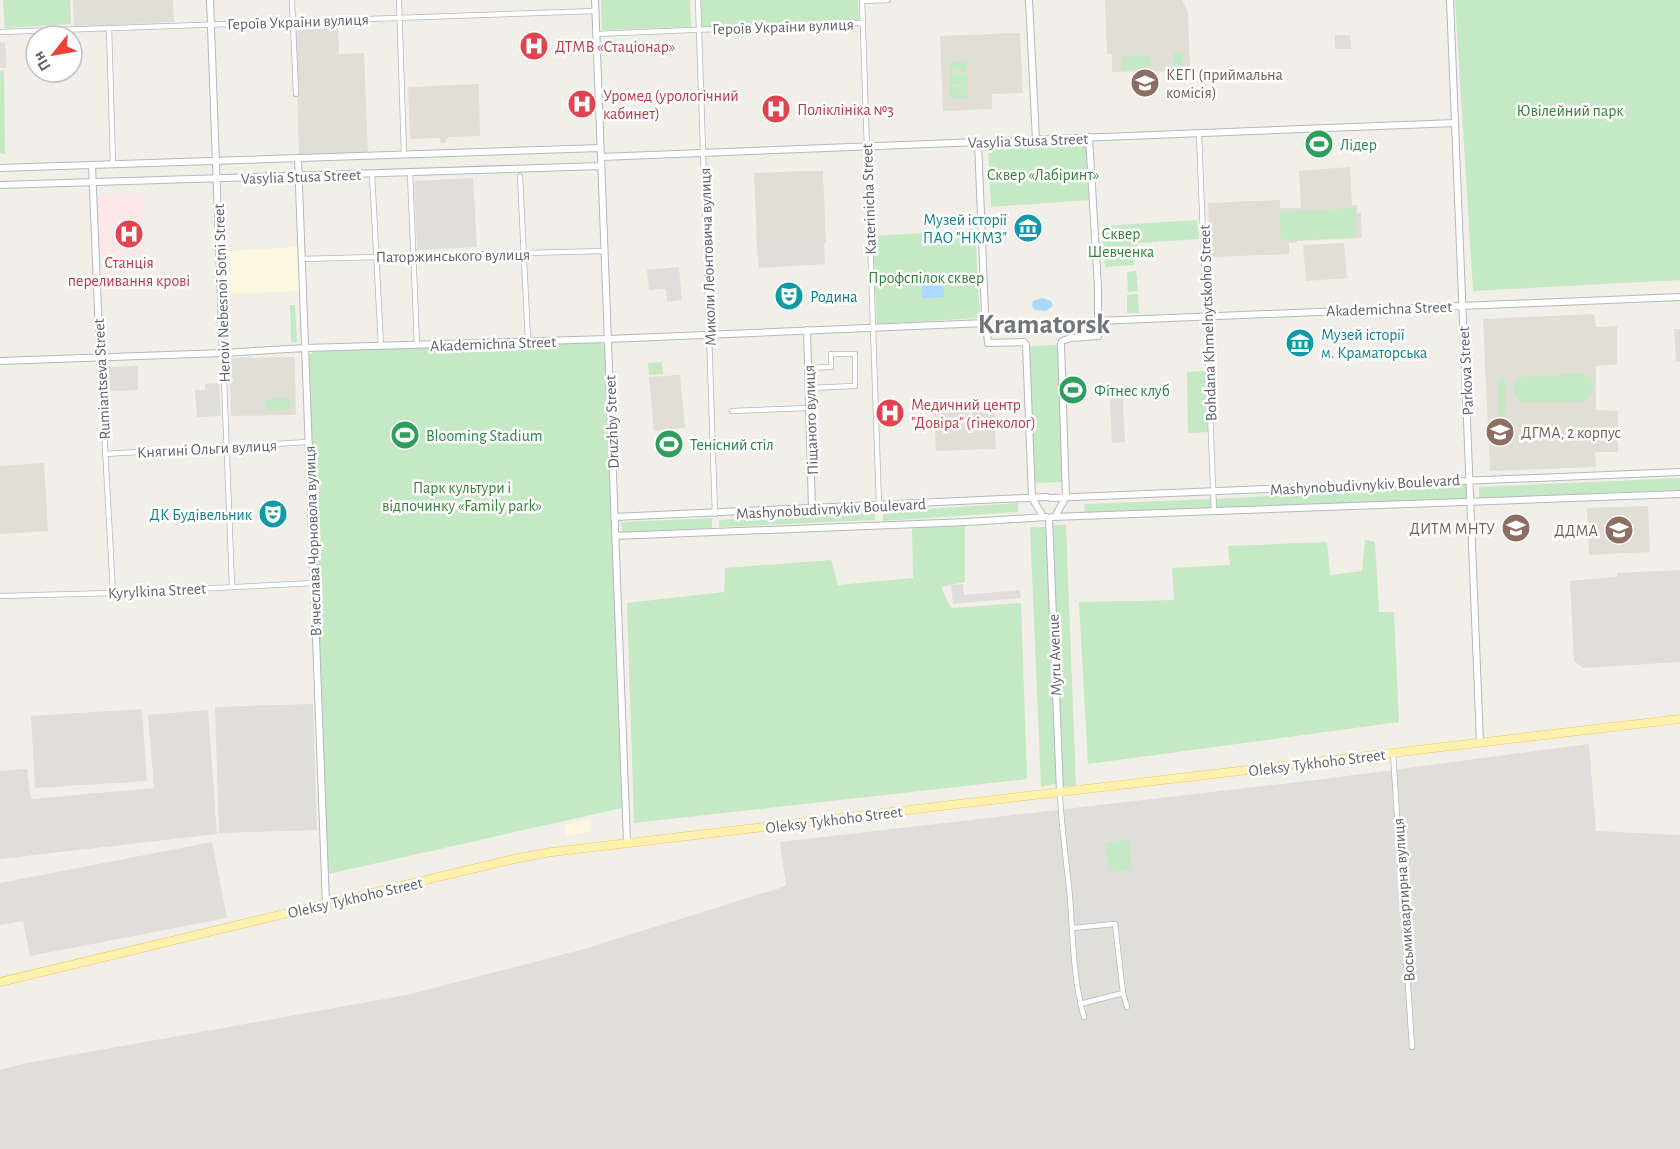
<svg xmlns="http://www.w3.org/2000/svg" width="1680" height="1149" font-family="'Alegreya Sans',sans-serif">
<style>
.commercial{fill:#fef7e0}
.industrial{fill:#e0deda}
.education{fill:#e1ded6}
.medical{fill:#fce8e6}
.green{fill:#c5e8c5}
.water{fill:#aadaff}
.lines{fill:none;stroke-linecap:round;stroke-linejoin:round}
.minor-casing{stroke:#b5b8bc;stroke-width:6}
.tertiary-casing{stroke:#b5b8bc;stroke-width:8}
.primary-casing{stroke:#f2c960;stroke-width:9}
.minor{stroke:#fff;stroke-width:4.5}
.tertiary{stroke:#fff;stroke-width:6}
.primary{stroke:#fff2af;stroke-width:8}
.labels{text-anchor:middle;stroke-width:5;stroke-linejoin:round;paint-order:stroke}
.street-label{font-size:16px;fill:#5f6368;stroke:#fff}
.health-label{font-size:16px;fill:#be3a42;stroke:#fff;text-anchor:start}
.education-label{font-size:16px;fill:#785e54;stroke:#fff;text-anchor:start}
.park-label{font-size:16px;fill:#348238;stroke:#fff}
.leisure-label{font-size:16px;fill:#27864d;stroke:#fff;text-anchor:start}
.culture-label{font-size:16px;fill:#0d838f;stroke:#fff;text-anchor:end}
.town-label{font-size:28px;font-weight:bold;fill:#70757a;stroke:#fff}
</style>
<rect width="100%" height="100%" fill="#f1efe8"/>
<path class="commercial" d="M297,247L300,291L229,294L227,251Z
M590,819L592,831L566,836L564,825Z"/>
<path class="industrial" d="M1350,35L1351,49H1335V35Z
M5,42L7,68H0V43Z
M473,178L477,247L417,250L414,181Z
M824,243L825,264L759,268L757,247Z
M679,267L682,300L667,302L666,289L649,290L647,270Z
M138,366V390L108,391L107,367Z
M219,383L221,416L197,417L195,390H205V384Z
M1109,386H1122L1125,442L1112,443Z
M1680,570V662L1583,668L1574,661L1570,581L1617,577V573Z
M963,584L964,595L1020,590L1021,598L953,604L951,585Z
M313,704L317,830L219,833L215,707Z
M142,709L147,781L35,788L31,716Z
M208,710L217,834L0,859V771L27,769L31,799L154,788L148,715Z
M1589,744L1596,831L1680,835V1149H0V1070L22,1064L407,995L584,949L786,886L780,842L1324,779Z
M212,842L227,918L30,956L23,921L0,925V883Z"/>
<path class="education" d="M73,0H173L174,22L74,27Z
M1105,0H1182L1188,12L1190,71L1112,72V54H1107Z
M338,28L339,54L364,53L368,153L299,156L295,30Z
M1020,33L1023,93L992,94V109L943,111L940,36Z
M479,84L480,136L448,137L445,143H441L440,138L410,139L408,87Z
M1350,167L1352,205H1357V213H1361L1362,238L1297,241L1296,243H1289V254L1210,257L1208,203L1280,200V208H1301L1299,171Z
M805,171H823L826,243L757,247L754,173Z
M1344,243L1347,278L1306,281L1303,245Z
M1594,314L1596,327L1617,326V364L1596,366V410L1618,411V452H1595L1596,467L1490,471L1483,319Z
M1674,329H1680V361L1676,362Z
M295,357L296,415L231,416L230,358Z
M680,375L685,428L654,431L649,377Z
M994,406L996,449L936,451L934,408Z
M44,463L48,531L0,534V466Z
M1648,506L1650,552L1589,555L1587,508Z"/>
<path class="medical" d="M143,193L145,254L99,256L96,195Z"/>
<path class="green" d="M3,0H70L71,24L5,28Z
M601,0H690L691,27L602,30Z
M701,0H858L859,20L702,29Z
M1455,0H1680V280L1473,291Z
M1174,52H1183V68H1173Z
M1150,55V69L1121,70V56Z
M967,61V71H949V62Z
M4,70L5,154L0,153V71Z
M949,73H967L968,85H949Z
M967,86L968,98H949V87Z
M1086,143L1089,200L991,207L988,147Z
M1355,208L1356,237L1281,241L1279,212Z
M1197,220L1199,239L1138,243L1134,265L1105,267L1102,226Z
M975,230L980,318L877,324L872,236Z
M1136,271L1138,291L1128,292L1127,272Z
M1138,294L1139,313H1127V295Z
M290,305H295L297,342H291Z
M599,341L605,346L622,808L328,874L308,354H312V351Z
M1058,345L1063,482L1034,483L1028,346Z
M662,362L663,374L649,375L648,363Z
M1207,371L1208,432L1188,433L1187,372Z
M1584,374L1591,378C1595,387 1595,395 1585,401L1522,402C1512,396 1509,383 1521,377Z
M1505,379L1506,404H1501L1505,405V417H1499L1498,380Z
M290,398V410L266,411V399Z
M1680,478V490L1479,498V487Z
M1466,485L1467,498L1216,509V499Z
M1211,499V508L1085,513L1084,504Z
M1018,503V512L883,521V512Z
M875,513V520L719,527V520Z
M712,518V528L622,532L621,522Z
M965,524V582L941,587L951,608L1021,603L1027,779L634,823L627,603L724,592L725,568L831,560L838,585L913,578L912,526Z
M1053,525H1066L1076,786H1063Z
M1030,527H1046L1056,784L1041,787Z
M1365,540L1375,542L1379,612H1394L1399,722L1088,764L1079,602L1174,600L1172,568L1230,565L1228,546L1327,542L1330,575L1362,571Z
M1129,839L1132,870L1109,872L1105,843Z"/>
<path class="water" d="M943,275L944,297L922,298L921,276Z
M1042,298L1051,301L1053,306L1046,311L1035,310L1032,306L1033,301Z"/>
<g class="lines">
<g class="minor-casing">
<path id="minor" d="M292,0L296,94
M399,0L404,155
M698,0L715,514
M862,0L879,506
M862,1L888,0
M109,28L113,164
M0,32L595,11
M596,34L862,23
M1199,134L1214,512
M410,173L417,345
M372,174L381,346
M520,176L528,341
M301,259L604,251
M223,353L232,586
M100,357L113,593
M808,368L831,367V354H855V386L809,388
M732,411L809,408
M105,454L308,442
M0,596L113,593L314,583
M1393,753L1412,1047
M1060,792C1061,828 1067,863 1070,898C1073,937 1073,979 1084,1017
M1072,928L1115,924L1123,993
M1080,1004L1123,993L1127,1007"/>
</g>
<g class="tertiary-casing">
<path id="tertiary" d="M210,0L223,353
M595,0L627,843
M1029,0L1036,140
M1450,0L1480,742
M978,142L985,313L988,343L1024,342L1026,345L1032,498L1041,513
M601,157L1455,123
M298,159L326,905
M92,165L100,357
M0,168L600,148
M0,185L601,166
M1098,321L1680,297
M807,330L812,509
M0,361L223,353L305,348L608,339L985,323
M1051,498L1680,472
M1057,513L1066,497L1061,344L1062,341L1071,338L1098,336V287L1089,137
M614,517L1047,497
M1052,517L1680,494
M1049,518L1060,792
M615,536L967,522L1046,517"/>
</g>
<g class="primary-casing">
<path id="primary" d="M0,982L518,858L552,852L1680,719"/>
</g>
<use href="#minor" class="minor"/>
<use href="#tertiary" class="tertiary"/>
<use href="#primary" class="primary"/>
</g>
<defs>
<g id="hospital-disc" transform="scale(1.5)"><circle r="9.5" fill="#e0444e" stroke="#fff"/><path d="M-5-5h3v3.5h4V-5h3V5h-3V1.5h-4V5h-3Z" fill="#fff"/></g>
<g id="university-disc" transform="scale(1.5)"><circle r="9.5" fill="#8d6e63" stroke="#fff"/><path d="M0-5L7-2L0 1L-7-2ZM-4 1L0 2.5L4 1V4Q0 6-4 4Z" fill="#fff"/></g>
<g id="stadium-disc" transform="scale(1.5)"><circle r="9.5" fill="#2e9e5b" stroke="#fff"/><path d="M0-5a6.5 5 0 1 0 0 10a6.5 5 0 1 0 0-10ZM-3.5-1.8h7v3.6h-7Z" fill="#fff"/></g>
<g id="museum-disc" transform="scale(1.5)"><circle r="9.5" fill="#0f9aa8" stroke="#fff"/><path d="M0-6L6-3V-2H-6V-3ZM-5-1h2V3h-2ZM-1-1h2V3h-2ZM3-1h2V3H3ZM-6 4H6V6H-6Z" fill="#fff"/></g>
<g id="theatre-disc" transform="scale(1.5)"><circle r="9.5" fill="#0f9aa8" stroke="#fff"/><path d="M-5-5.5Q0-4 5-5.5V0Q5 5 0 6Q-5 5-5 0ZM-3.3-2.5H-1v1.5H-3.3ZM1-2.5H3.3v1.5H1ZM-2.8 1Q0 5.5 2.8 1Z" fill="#fff"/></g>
</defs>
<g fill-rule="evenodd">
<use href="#hospital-disc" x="534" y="46"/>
<use href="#university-disc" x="1145" y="83"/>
<use href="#hospital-disc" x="582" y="104"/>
<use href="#hospital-disc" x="776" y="109"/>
<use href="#stadium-disc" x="1319" y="144"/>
<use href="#museum-disc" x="1028" y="228"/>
<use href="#hospital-disc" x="129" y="234"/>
<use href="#theatre-disc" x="789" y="296"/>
<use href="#museum-disc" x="1300" y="343"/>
<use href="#stadium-disc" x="1073" y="390"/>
<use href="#hospital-disc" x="890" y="413"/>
<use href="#university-disc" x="1500" y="432"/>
<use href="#stadium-disc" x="405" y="435"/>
<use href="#stadium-disc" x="669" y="444"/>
<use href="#theatre-disc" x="273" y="514"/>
<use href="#university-disc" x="1516" y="528"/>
<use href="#university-disc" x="1619" y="530"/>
</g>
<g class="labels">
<g class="street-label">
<text transform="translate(298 21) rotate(-2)" y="6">Героїв України вулиця</text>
<text transform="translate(783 26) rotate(-2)" y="6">Героїв України вулиця</text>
<text transform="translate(1028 140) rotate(-2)" y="6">Vasylia Stusa Street</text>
<text transform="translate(301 176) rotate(-2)" y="6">Vasylia Stusa Street</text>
<text transform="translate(868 199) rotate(-92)" y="6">Katerinicha Street</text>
<text transform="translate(453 255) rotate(-1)" y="6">Паторжинського вулиця</text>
<text transform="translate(707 257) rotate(-92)" y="6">Миколи Леонтовича вулиця</text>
<text transform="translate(221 293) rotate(-92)" y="6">Heroiv Nebesnoi Sotni Street</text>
<text transform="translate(1389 308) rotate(-2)" y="6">Akademichna Street</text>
<text transform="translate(1207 323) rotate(-92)" y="6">Bohdana Khmelnytskoho Street</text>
<text transform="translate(493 343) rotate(-2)" y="6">Akademichna Street</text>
<text transform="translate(1465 371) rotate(-93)" y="6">Parkova Street</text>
<text transform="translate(101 379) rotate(-93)" y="6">Rumiantseva Street</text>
<text transform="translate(810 420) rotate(-92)" y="6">Піщаного вулиця</text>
<text transform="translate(611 422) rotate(-92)" y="6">Druzhby Street</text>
<text transform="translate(207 448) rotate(-3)" y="6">Княгині Ольги вулиця</text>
<text transform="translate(1365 484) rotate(-3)" y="6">Mashynobudivnykiv Boulevard</text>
<text transform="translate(831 508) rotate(-3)" y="6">Mashynobudivnykiv Boulevard</text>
<text transform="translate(312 541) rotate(-92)" y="6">В'ячеслава Чорновола вулиця</text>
<text transform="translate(157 590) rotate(-3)" y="6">Kyrylkina Street</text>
<text transform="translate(1054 655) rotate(-92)" y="6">Myru Avenue</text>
<text transform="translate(1317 762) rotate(-7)" y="6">Oleksy Tykhoho Street</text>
<text transform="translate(834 819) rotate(-7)" y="6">Oleksy Tykhoho Street</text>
<text transform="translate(355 897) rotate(-13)" y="6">Oleksy Tykhoho Street</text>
<text transform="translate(1403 900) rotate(-94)" y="6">Восьмиквартирна вулиця</text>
</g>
<g class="health-label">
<text x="555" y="52">ДТМВ «Стаціонар»</text>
<text x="603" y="101">Уромед (урологічний<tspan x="603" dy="18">кабинет)</tspan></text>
<text x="797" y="115">Поліклініка №3</text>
<text x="129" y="268" text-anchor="middle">Станція<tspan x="129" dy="18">переливання крові</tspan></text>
<text x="911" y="410">Медичний центр<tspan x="911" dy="18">"Довіра" (гінеколог)</tspan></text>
</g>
<g class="education-label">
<text x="1166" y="80">КЕГІ (приймальна<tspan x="1166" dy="18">комісія)</tspan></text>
<text x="1521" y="438">ДГМА, 2 корпус</text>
<text x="1495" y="534" text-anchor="end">ДИТМ МНТУ</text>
<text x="1598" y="536" text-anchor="end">ДДМА</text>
</g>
<g class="park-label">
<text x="1570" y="116">Ювілейний парк</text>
<text x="1043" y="180">Сквер «Лабіринт»</text>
<text x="1121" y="239">Сквер<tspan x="1121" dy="18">Шевченка</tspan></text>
<text x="926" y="283">Профспілок сквер</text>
<text x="462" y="493">Парк культури і<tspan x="462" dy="18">відпочинку «Family park»</tspan></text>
</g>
<g class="leisure-label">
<text x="1340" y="150">Лідер</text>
<text x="1094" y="396">Фітнес клуб</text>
<text x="426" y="441">Blooming Stadium</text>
<text x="690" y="450">Тенісний стіл</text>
</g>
<g class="culture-label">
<text x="1007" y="225">Музей історії<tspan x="1007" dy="18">ПАО "НКМЗ"</tspan></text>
<text x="810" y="302" text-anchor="start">Родина</text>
<text x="1321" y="340" text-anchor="start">Музей історії<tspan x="1321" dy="18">м. Краматорська</tspan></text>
<text x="252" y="520">ДК Будівельник</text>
</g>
<g class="town-label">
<text x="1044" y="333">Kramatorsk</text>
</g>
</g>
<g transform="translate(54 54) rotate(239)"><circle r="28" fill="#ffffff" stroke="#bfc1c3" stroke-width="1.5"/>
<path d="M0-4.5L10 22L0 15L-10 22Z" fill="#ea4335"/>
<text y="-9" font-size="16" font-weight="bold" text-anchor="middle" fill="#5f6368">Пн</text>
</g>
</svg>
